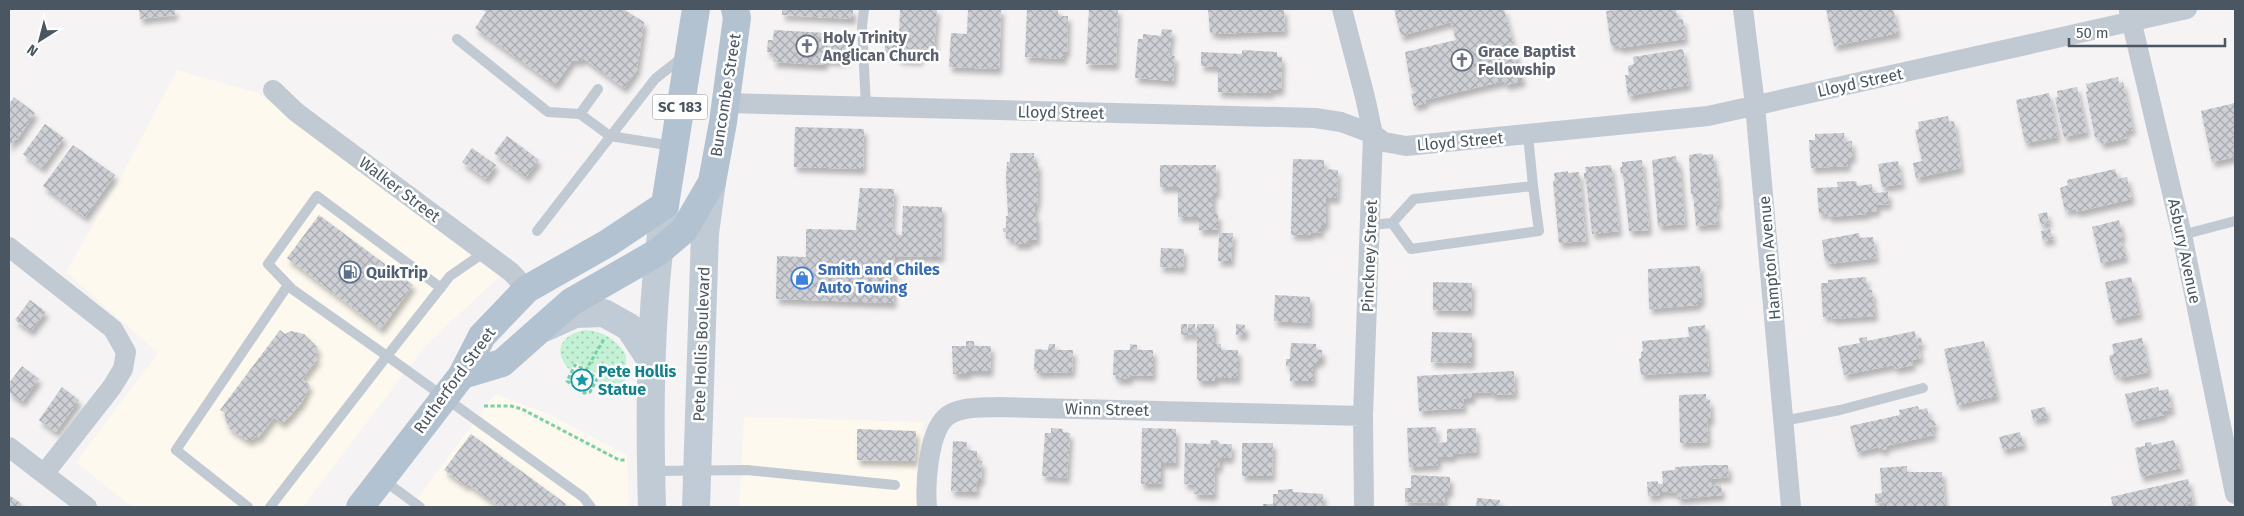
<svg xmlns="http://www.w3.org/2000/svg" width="2244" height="516" font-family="'Fira Sans',sans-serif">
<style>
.commercial{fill:#fdf9ef}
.grass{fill:url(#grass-dots)}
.building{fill:url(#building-cross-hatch);filter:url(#shadow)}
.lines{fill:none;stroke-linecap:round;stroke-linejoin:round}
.path{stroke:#7ad0a6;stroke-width:3;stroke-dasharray:4 2.5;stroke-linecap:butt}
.lane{stroke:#c1cad2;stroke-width:10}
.street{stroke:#c1cad2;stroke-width:20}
.secondary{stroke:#c1cbd6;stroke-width:28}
.primary{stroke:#b3c2d1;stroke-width:28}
.labels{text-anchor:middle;stroke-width:5;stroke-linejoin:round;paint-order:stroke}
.shield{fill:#fff;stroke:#808990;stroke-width:1}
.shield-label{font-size:15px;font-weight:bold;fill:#4a5661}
.worship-label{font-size:16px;font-weight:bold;fill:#5b616d;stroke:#fff;text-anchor:start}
.street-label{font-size:16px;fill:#4a5661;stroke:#fff}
.shop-label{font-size:16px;font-weight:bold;fill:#366cbe;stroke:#fff;text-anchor:start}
.service-label{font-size:16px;font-weight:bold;fill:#4e5e75;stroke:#fff;text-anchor:start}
.culture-label{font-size:16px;font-weight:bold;fill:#0d838f;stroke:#fff;text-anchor:start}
</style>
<defs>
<pattern id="grass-dots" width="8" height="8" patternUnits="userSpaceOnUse" patternTransform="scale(1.25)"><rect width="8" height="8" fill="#c3f1d5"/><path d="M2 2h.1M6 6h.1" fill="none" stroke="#a0c6b0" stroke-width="1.8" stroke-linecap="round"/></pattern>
<pattern id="building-cross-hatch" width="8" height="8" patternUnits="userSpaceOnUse" patternTransform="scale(1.25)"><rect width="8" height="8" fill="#cdcfd5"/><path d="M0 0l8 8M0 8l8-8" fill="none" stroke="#a8abb0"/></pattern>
<filter id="shadow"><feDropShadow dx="3" dy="5.5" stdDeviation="2.5" flood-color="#0004"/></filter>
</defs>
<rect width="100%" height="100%" fill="#f5f3f3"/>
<path class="commercial" d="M177,70L258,93L500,276L424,347L303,507H132L76,462L158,353L66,272L123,173Z
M495,394L548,414L627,455L629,507H411Z
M744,417L923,422L919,507H739Z"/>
<path class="grass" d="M585,330C603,331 616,339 626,355V380C616,387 608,388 597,384L601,376L575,362L570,370C552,352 561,334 585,330Z"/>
<path class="building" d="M139,9H175V15L140,19Z
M482,9H623L644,22L637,70L624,88L583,58L581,61L573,60L555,85L475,28L486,12Z
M782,9H853V19L782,15Z
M900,9H937L934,49L920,48V60L898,59V53H885V39H899Z
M968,9H1001L999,69L949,67L951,33L967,34Z
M1027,9H1058V16H1068L1067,52H1064V59L1025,57Z
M1089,9H1118L1116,65L1086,64Z
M1208,9H1284L1285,31L1216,34L1215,32L1210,33Z
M1394,9H1504L1523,81L1506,85L1504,81L1425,100L1426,103L1414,106L1411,94L1416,93L1414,87L1411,88L1405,52L1456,40L1451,22L1401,36Z
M1622,9H1676L1677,20L1683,19L1685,39L1619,48V45L1611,46L1606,11Z
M1826,9H1893L1898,33L1834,46Z
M1162,29L1172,30L1169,56H1175L1173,81L1135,78L1138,39H1143V34L1161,36Z
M774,30L826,33V37L847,38L846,61L825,60L824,65L773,62L774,52H767L768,40H773Z
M1683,49L1689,85L1628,96L1625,75H1629L1628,66L1634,64L1633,57Z
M1242,50L1277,52V57H1282L1281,90H1271V93L1218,92V67L1201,66V52L1242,54Z
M2118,77L2119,84L2123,82L2133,130L2125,131L2127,138L2101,144L2099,137H2095L2086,92L2088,91L2086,84Z
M2077,87L2087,132L2064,137L2055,98L2058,97L2057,91Z
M2049,93L2058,137L2025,143L2016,100Z
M14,97L35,113L17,140L15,139L9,147V104Z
M2235,103V157L2212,162L2201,111Z
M1948,116L1949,122L1954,121L1961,168L1916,178L1913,163L1922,161L1915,130L1919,129L1918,122Z
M45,124L64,138L42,168L23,154Z
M795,127L864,129L863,169L794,167Z
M1844,133L1845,142L1852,141L1853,158H1848V166L1811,168L1809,140H1815V134Z
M507,136L539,160L526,177L494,153Z
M73,145L115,175L85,217L43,186Z
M472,148L496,165L486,179L462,162Z
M1010,153H1034V163H1038V193L1037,205H1035V217H1037V240H1029V244H1014V239H1006V232H1003V228H1006V216H1008L1006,177L1007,162H1010Z
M1702,153V155L1713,154L1715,171H1717L1719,204L1716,205L1718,224L1696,226L1693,194H1691L1689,155Z
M1676,156L1677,163H1679L1685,224L1658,226L1652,160Z
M1293,159L1324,160V169L1338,170L1337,198H1326V225H1321V233L1311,232V235H1291Z
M1642,160L1649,230L1629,231L1623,173L1621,174L1620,167H1622V162Z
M1898,161L1902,184L1882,187L1878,164Z
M1160,165H1216L1217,193H1213V214H1218V230H1199V217H1178V187H1160Z
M1611,165L1619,231L1592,234L1586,179H1584V173H1586L1585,167Z
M2115,169L2118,179L2127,177L2132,199L2076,212V209L2065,211L2060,188L2068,185L2067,180Z
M1568,171V173L1579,172L1586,241L1559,243L1553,181L1555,180L1554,173Z
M1856,181L1857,186L1872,184L1873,193L1888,192L1889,204L1877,205V211L1867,212V214L1829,217L1828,213L1819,214L1817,188L1838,187L1837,182Z
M860,188L894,189L892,229L896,230V235H902L903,206L942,207L941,257L895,256L893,303L776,299L777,256L806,257V229L856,230Z
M2047,212L2049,223L2041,225L2038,214Z
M319,215L413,285L381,329L287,258Z
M2119,220L2123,236L2120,237L2126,257L2101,263L2092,227Z
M2050,229L2053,239L2043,241L2041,231Z
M1219,233H1233L1231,261H1218Z
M1859,233L1860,238L1873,237L1876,258L1830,264L1829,261H1825L1822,240Z
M1161,248L1184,249L1183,268L1160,267Z
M1700,266L1702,301L1698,302V305L1649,309L1648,269Z
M1866,277L1867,290H1872L1875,316L1832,319L1831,316L1823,317L1821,283H1828V280Z
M2131,277L2140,314L2113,320L2105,282Z
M1433,282L1472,283L1471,311L1433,310Z
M1275,295L1310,297V323L1274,321Z
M30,300L46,312L31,331L15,320Z
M1181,324H1187V335H1181Z
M1188,324H1195V335H1188Z
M1197,324H1214V344H1221V350H1238V378H1215V381H1199L1197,378Z
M1236,324L1245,325V335H1236Z
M1705,325L1709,371L1641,375L1639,359L1641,358V352L1643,351L1642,341L1689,337L1688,327Z
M280,330L285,334L291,331L304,334L317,347L318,351L315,356L318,358L302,379L310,385L302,402L289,417L282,423L274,417L258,438L255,436L252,440H247L230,429L225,420V413L220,410Z
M1915,331L1916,339L1921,338L1922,344L1918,345L1921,358L1912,360L1913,365L1895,369L1894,365L1844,375L1838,347L1860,343L1859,338L1867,337V341Z
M1432,332L1472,333V363L1431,362Z
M2142,338L2149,372L2120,378L2119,374L2114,375L2109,356L2114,354L2112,344Z
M966,341H974V346H991L990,371H968V374H953L952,346H966Z
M1984,341L1997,396L1957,405L1944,349Z
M1291,343L1316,344V350H1322V360H1318V363H1313V381H1290V367L1286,366V359H1290Z
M1049,344H1055V350H1073L1072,372L1037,373V370H1034L1035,349L1048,350Z
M1130,344L1137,345V350H1153V376L1130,375V379H1116V375H1113L1114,350H1130Z
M22,366L39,379L22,402L9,392V383Z
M1514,371L1515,394L1492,395V392L1472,393V399H1463L1464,408L1419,411L1417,376Z
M62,387L79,400L56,432L39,420Z
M2158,387L2159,391L2168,389L2172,410L2164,411V415L2132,422L2125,394Z
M1706,394V401L1710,400L1711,420H1707L1708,442L1680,443L1679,395Z
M1918,406L1919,410L1927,408L1930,420H1934L1936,425L1932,426L1934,435L1886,446L1887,449L1880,450L1879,447L1857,452L1850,426L1900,415L1899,410Z
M2045,407L2047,417L2033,420L2031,410Z
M1436,427L1437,443L1447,442V429L1476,428L1477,452L1453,454V457H1438V465L1409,467L1407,428Z
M1051,428L1063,429V432L1070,433L1067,478L1042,476L1045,433H1051Z
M1142,428L1176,429V463H1161V484H1141Z
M857,429L916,431L915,461L857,460Z
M2020,432L2024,445L2003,450L1999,437Z
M471,434L566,504L563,507H500L468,484L466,486L444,470Z
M1211,440H1217L1220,444H1232L1231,458H1220L1219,468L1215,467L1214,495L1194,494V485L1184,484L1185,443L1210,444Z
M2174,440L2181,468L2141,477L2135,448L2145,446V443L2151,442L2152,445Z
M953,441L967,442L966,450L977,451V461H982L981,481H977L976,492L951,491Z
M1242,443H1273L1272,476H1242Z
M1710,465H1728L1729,477L1712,479V486L1721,485L1722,495L1678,499L1677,493L1669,492H1659L1660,495L1648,496L1647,482L1658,481V484H1663L1662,471L1675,470V467Z
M1907,466V472H1942L1945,507H1884L1883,502L1875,503V494L1882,493L1880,468Z
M1411,475L1450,477V492H1445V503L1405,502V488H1411Z
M2188,479L2193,502L2187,504L2188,507H2113L2111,497Z
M1293,489V492L1323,494V507H1263V504H1273V494H1278V490Z
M9,495L22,504L20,507H9Z
M1477,498L1500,500L1499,507H1476Z"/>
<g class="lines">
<path class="path" d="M586,370L597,379L590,392L584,393L567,381L575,365L586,370L604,339
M484,406H511L522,409L619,460H627"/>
<path class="lane" d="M864,9L862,26L866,107
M457,39L548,112L580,114L610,136L673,146
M580,114L598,89
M1528,135L1533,186
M1370,225L1392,223L1414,199L1533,186L1539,231L1411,249L1392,223
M537,231L655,79L684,56
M2182,235L2235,221
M485,252L450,276L387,356L583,497L591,507
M1783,421L1840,410L1923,388
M652,471L747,470L895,485
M382,479L420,507
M248,507L176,450L288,285
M270,507L387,356L292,289L268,264L317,196L441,288"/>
<path class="street" d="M1342,9L1365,97L1373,134L1363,416L1364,507
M1743,9L1755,105L1791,507
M2129,11L2182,235L2235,494
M273,90L296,112L511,272L527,289
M725,103L1315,118L1341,122L1373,134L1384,142L1406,146L1708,116L2187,9
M9,247L113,329L126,352L123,369L112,387L44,474
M9,447L87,507
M927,507C925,485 928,435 945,418C958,406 981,408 997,407L1363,416"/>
<path class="secondary" d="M544,328L575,314L604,313L629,327L652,362
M652,507C649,406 650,305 665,205
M696,507L705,233L712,182"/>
<path class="primary" d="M462,375L502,363L571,302L658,252L684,230L712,182L723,122L737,18L735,9
M360,507L462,375L482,336L527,289L608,243L665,205L696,9"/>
</g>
<defs>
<g id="church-ring" transform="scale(1.125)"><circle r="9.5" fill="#fff" stroke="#6b7280" stroke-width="1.5"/><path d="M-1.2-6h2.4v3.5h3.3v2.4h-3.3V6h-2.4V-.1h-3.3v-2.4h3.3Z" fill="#6b7280"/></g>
<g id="fuel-ring" transform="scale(1.125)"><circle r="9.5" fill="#fff" stroke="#5c6f8a" stroke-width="1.5"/><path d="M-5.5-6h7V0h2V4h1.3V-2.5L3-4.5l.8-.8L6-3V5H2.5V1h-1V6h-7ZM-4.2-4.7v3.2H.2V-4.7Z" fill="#5c6f8a"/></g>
<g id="shop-ring" transform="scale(1.125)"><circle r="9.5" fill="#fff" stroke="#3f7fe0" stroke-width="1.5"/><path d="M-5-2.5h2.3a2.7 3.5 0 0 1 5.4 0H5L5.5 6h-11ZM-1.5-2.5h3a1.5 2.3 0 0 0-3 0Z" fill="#3f7fe0"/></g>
<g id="sight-ring" transform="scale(1.125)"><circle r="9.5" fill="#fff" stroke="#0f9aa8" stroke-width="1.5"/><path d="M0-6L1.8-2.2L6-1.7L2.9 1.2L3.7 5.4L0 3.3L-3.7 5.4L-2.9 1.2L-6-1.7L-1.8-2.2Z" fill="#0f9aa8"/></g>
</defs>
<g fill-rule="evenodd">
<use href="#church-ring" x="807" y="46"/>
<use href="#church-ring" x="1462" y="60"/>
<use href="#fuel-ring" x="350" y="272"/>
<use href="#shop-ring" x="802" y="278"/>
<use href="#sight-ring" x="582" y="380"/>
</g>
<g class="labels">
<rect class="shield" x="652.5" y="94.5" width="55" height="25" rx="4"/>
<g class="shield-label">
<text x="680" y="112">SC 183</text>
</g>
<g class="worship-label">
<text x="823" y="43">Holy Trinity<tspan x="823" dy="18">Anglican Church</tspan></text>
<text x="1478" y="57">Grace Baptist<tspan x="1478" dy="18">Fellowship</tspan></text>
</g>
<g class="street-label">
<text transform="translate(1860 82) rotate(-12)" y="6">Lloyd Street</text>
<text transform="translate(725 95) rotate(-81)" y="6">Buncombe Street</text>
<text transform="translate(1061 112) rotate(1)" y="6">Lloyd Street</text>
<text transform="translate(1460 141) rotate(-5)" y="6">Lloyd Street</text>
<text transform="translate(400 189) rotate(37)" y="6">Walker Street</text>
<text transform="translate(2185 251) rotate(78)" y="6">Asbury Avenue</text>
<text transform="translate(1369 256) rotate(-88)" y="6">Pinckney Street</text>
<text transform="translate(1769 258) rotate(-95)" y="6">Hampton Avenue</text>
<text transform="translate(701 344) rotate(-88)" y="6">Pete Hollis Boulevard</text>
<text transform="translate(454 380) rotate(-54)" y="6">Rutherford Street</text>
<text transform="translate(1107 409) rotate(1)" y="6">Winn Street</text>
</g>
<g class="shop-label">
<text x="818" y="275">Smith and Chiles<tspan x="818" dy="18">Auto Towing</tspan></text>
</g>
<g class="service-label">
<text x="366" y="278">QuikTrip</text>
</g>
<g class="culture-label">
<text x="598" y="377">Pete Hollis<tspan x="598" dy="18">Statue</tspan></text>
</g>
</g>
<rect width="2244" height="516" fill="none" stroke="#4a5661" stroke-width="20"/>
<g transform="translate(40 40) rotate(216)" stroke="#ffffff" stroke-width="4" paint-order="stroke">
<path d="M0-4L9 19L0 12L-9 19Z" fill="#4a5661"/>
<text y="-8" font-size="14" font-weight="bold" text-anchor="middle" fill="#4a5661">N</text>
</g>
<path d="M2069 38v8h156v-8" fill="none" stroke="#4a5661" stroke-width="2.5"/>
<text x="2076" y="38" font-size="15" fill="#4a5661" stroke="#ffffff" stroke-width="4" paint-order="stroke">50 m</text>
</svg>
